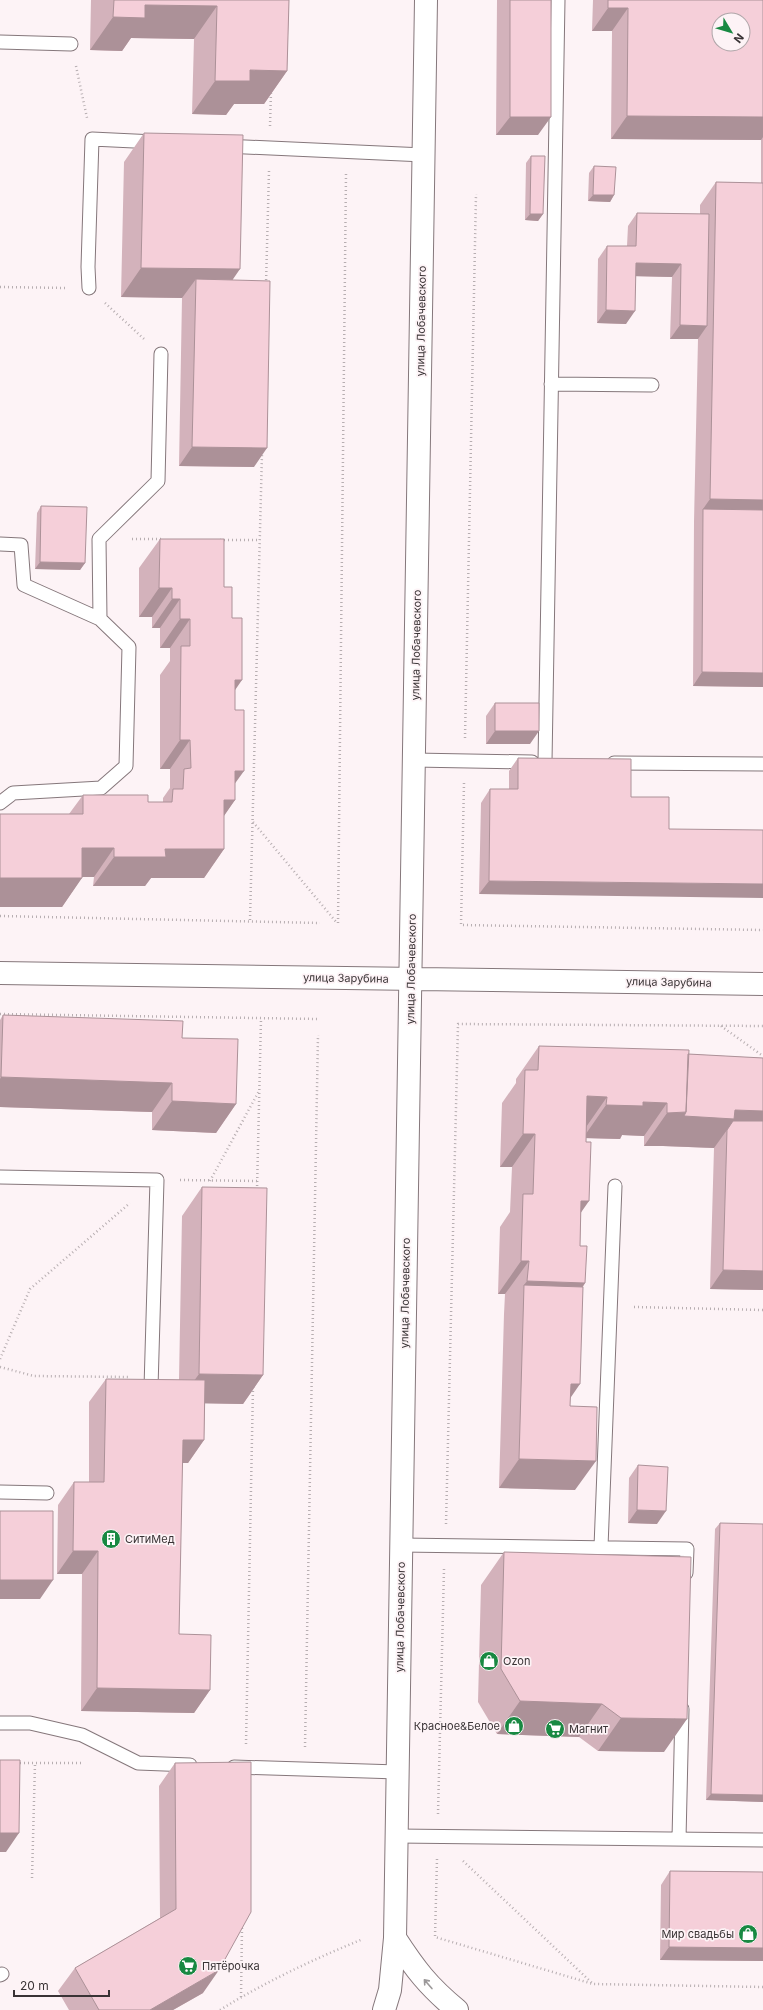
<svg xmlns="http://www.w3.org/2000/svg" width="763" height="2010" font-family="Inter,sans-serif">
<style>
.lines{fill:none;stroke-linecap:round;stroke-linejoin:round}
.service-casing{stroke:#85777b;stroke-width:15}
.tertiary-casing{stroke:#85777b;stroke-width:24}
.path{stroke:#b7aeb1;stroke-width:2.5;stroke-dasharray:1 3;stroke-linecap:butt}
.service{stroke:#fff;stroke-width:13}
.tertiary{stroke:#fff;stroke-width:22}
.wall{fill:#d3b2bb}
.shaded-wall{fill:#ac9198}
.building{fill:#f5cfd9;stroke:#ac9198;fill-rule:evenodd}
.oneway{stroke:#9c999a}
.labels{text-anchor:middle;stroke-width:3.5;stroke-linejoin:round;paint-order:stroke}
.street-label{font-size:11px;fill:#393335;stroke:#fdf3f6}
.poi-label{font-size:11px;fill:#393335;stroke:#fdf3f6;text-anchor:start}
</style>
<rect width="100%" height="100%" fill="#fdf3f6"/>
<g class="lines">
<g class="service-casing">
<path id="service" d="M0,42L71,44
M225,146L424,155
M89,288L88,267L92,139L155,142
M551,384L652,385
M0,544L21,545L24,585L100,619
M414,760L532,762
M545,762L558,0
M614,763L763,764
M0,803L13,793L101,788L126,766L129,647L100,619L99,539L158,481L161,354
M0,1177L157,1180L151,1388
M0,1492L47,1493
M401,1545L687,1549L686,1573
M601,1547L615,1186
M0,1723H30L82,1735L138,1763L190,1765
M234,1767L398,1772
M397,1836L763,1840
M679,1839L682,1709
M0,1975L2,1974"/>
</g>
<g class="tertiary-casing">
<path id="tertiary" d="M0,973L763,984
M395,1938C415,1969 428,1986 457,2010
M384,2010L390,1990L395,1938L426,0"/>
</g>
<path class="path" d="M76,66L87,118
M270,126L271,91
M266,284L269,171
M0,287L66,288
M105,303L144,339
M132,539H161
M220,540H260
M465,738L476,194
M464,783L461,925L763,930
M253,822L337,923
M0,916L320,923
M250,920L262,453
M338,923L346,173
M0,1014L318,1019
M721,1026L763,1056
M180,1180L258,1181
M210,1181L259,1091
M257,1190L261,1019
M634,1307L763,1310
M0,1359L30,1289L130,1203
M0,1367L34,1376L128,1377
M446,1524L458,1024L763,1026
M246,1744L253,1387
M305,1747L318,1035
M16,1763H83
M438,1814L444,1569
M437,1859L435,1937L593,1984L763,1987
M463,1861L593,1984
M32,1878L35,1763
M22,1984L29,1988
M241,1997L242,1927
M220,2010C265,1982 314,1959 363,1939"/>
<use href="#service" class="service"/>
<use href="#tertiary" class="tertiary"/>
</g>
<path class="wall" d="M91,0H289L287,71L264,104H234L226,115L192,114L194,39L131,38L122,51L90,50Z
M497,0H551L538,135H496Z
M593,0H763V687L693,686L694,522L698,339H670L672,277L636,276L626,324L597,323L598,259L607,246H627L628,226L637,213L700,214V205L716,182L761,183V140L611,139L612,31H592Z
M144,133L233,280L254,467L179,466L182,298L121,297L124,162Z
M531,156L543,214L538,221L525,220L526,163Z
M594,166L614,195L610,202L588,201L589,173Z
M41,506L85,563L80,570L35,569L37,513Z
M160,539L224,587L232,618L235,690V800L224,815V849L204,878H151L145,886H93L94,877H82L62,907H0V814H69L83,795L148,802H163V798L170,788V769H160V675L170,661V648H160V628H152V617H139V568Z
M495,703L530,744H486V716Z
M518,758L631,759L479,894L481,803L490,789H509V771Z
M3,1015L182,1038L236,1104L216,1133L152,1130V1112L0,1107V1020Z
M539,1046L763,1058V1290L710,1289L714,1148L663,1146H644V1136L622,1135L620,1139L586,1138L581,1213L580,1246L585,1283L583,1287L570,1398V1406L575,1490L499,1488L504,1314L505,1294H498L500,1227L510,1212L512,1167H500L502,1103L516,1083V1079Z
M202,1187L263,1375L243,1404L205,1403L204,1440L188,1463H182L179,1634L210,1690L194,1713L81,1711L82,1574H57L58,1505L74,1482H89V1402L106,1379L179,1380L182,1216Z
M638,1465L657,1524L628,1523L629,1478Z
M720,1523L763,1802L706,1800L715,1529Z
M504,1552L664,1752L598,1751L579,1737L497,1734L478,1702L481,1585Z
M175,1763L203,1993L173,2010H69L58,1991L75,1968L160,1918L159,1786Z
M670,1871L763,1872V1961L660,1960L661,1885Z"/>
<path class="shaded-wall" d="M145,5L217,6L194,39L131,38L122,51L90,50L113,17Z
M608,8H628L612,31H592Z
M250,70L287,71L264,104H234L226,115L192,114L215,81Z
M627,116L763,117V137L761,140L611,139Z
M510,117H551L538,135H496Z
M593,195H614L610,202L588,201Z
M530,214H543L538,221L525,220Z
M636,263L681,264L672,277L627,276Z
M141,268L240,269L220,298L196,279L182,298L121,297Z
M606,310L635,311L626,324L597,323Z
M680,325L707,326L698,339H670Z
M192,447L267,448L254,467L179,466Z
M710,499L763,500V524L703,509Z
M40,562L85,563L80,570L35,569Z
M159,588H172L152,617H139Z
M172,599H180L160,628H152Z
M180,619H190L170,648H160Z
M702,672L763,673V687L693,686Z
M235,680H242L222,709Z
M495,731H539L530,744H486Z
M180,740H190L170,769H160Z
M235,771H244L223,800Z
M224,800H235L215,829Z
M82,848H114L94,877H62Z
M165,849H224L204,878H151L145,886H93L114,857Z
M0,878H82L62,907H0Z
M489,881L763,884V898L479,894Z
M1,1077L172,1083L152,1112L0,1107V1079Z
M587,1096L607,1097L584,1130Z
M172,1101L236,1104L216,1133L152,1130Z
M643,1102L667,1103L644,1136L622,1135L620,1139L583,1138L606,1105Z
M735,1110L763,1111V1136L727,1130L714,1148L663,1146H644L667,1113Z
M523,1134H535L512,1167H500Z
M581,1201H589L566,1234Z
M521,1261H529L505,1294H498Z
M723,1270L763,1271V1290L710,1289Z
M527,1281L585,1283L562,1316L524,1285Z
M199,1374L263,1375L243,1404L178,1403Z
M571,1384H580L560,1413Z
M183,1440H204L188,1463H166Z
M519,1459L596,1461L575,1490L499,1488Z
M637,1510L666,1511L657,1524L628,1523Z
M73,1551H98L82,1574H57Z
M0,1580H53L40,1599H0Z
M97,1688L210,1690L194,1713L81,1711Z
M520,1701L602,1704L579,1737L497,1734Z
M621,1718L687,1719L664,1752L598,1751Z
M711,1794L763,1795V1802L706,1800Z
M0,1833H19L6,1852H0Z
M669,1947L763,1948V1961L660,1960Z
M219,1970L203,1993L173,2010H150Z"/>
<path class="building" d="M114,0H289L287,71L250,70V81H215L217,6L145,5V18L113,17Z
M510,0H551V117H510Z
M608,0H763V117L627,116L628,8H608ZM719,20H743V44H719Z
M144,133L243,135L240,269L141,268Z
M531,156H545L543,214H530Z
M594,166L616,167L614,195H593Z
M716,182L763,183V500L710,499Z
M637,213L709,214L707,326L680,325L681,264L636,263L635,311L606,310L607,246H636Z
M196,279L270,281L267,448L192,447Z
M41,506L87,507L85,563L40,562Z
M703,509L763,510V673L702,672Z
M160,539H224V587H232V618H242V680H235V710H244V771H235V800H224V849H165L166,857H114V848H82V878H0V814H83V795H148V802H172L173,789H183L184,769L191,768L190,740H180L181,646H190V619H180V599H172V588H159Z
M495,703H539V731H495Z
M518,758L631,759V797H669V829L763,830V884L489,881L490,789H518Z
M3,1015L183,1021L182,1038L238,1039L236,1104L172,1101V1083L1,1077Z
M539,1046L689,1050L686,1112L667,1113V1103L643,1102V1106L606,1105L607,1097L587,1096L586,1142H591L589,1201H581L580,1246H587L585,1283L527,1281L529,1261H521L523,1194H533L535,1134H523L525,1070H538Z
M688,1054L763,1058V1111L735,1110L734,1119L684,1116L686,1112Z
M733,1121H763V1271L723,1270L727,1130Z
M202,1187L267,1188L263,1375L199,1374Z
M524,1285L583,1287L580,1384H571L570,1406L597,1407L596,1461L519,1459Z
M106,1379L205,1380L204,1440H183L179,1634L211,1635L210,1690L97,1688L98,1551H73L74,1482H104Z
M638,1465L668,1467L666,1511L637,1510Z
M0,1511H53V1580H0Z
M720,1523L763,1524V1795L711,1794Z
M504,1552L691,1557L687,1719L621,1718L602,1704L520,1701L501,1669Z
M0,1760H20L19,1833H0Z
M251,1762V1912L219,1970L150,2010H99L75,1968L176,1909L175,1763Z
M670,1871L763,1872V1948L669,1947Z"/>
<defs><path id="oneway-shaft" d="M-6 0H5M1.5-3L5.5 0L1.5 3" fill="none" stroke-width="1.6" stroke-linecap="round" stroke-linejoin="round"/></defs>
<use class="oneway" href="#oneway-shaft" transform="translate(428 1984) rotate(-131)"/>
<defs>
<g id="building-disc" transform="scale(1)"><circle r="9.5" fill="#188942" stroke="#fdf3f6"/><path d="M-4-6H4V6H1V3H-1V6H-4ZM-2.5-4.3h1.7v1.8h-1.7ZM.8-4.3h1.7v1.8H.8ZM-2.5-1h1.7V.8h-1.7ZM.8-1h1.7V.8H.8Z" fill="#fff"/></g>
<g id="shop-disc" transform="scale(1)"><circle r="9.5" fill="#188942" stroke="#fdf3f6"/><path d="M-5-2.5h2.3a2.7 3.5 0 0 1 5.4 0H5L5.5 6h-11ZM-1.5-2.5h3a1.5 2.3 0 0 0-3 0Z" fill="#fff"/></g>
<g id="supermarket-disc" transform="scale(1)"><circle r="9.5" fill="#188942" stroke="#fdf3f6"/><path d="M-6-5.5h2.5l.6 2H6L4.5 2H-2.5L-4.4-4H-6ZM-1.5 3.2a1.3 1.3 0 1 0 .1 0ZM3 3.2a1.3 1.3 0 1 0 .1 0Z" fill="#fff"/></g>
</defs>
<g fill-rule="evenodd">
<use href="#building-disc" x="111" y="1539"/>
<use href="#shop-disc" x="489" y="1661"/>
<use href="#shop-disc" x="514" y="1726"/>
<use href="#supermarket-disc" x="555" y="1729"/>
<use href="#shop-disc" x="748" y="1934"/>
<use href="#supermarket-disc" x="188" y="1966"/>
</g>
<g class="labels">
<g class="street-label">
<text transform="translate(421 321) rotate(-89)" y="4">улица Лобачевского</text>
<text transform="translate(416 645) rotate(-89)" y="4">улица Лобачевского</text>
<text transform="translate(411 969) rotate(-89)" y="4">улица Лобачевского</text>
<text transform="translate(346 978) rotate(1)" y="4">улица Зарубина</text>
<text transform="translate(669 982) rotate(1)" y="4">улица Зарубина</text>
<text transform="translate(405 1293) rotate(-89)" y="4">улица Лобачевского</text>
<text transform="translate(400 1617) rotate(-89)" y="4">улица Лобачевского</text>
</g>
<g class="poi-label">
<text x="125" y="1543">СитиМед</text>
<text x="503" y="1665">Ozon</text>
<text x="500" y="1730" text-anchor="end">Красное&amp;Белое</text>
<text x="569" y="1733">Магнит</text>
<text x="734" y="1938" text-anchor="end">Мир свадьбы</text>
<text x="202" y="1970">Пятёрочка</text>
</g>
</g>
<g transform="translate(731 32) rotate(128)"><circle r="19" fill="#fdf3f6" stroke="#afa6a9"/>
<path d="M0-3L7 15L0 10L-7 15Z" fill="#188942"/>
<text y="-6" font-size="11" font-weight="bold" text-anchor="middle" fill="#393335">N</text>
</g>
<path d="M14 1990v6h95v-6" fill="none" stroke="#393335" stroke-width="2"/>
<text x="20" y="1990" font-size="12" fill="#393335" stroke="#fdf3f6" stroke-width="3" paint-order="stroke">20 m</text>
</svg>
